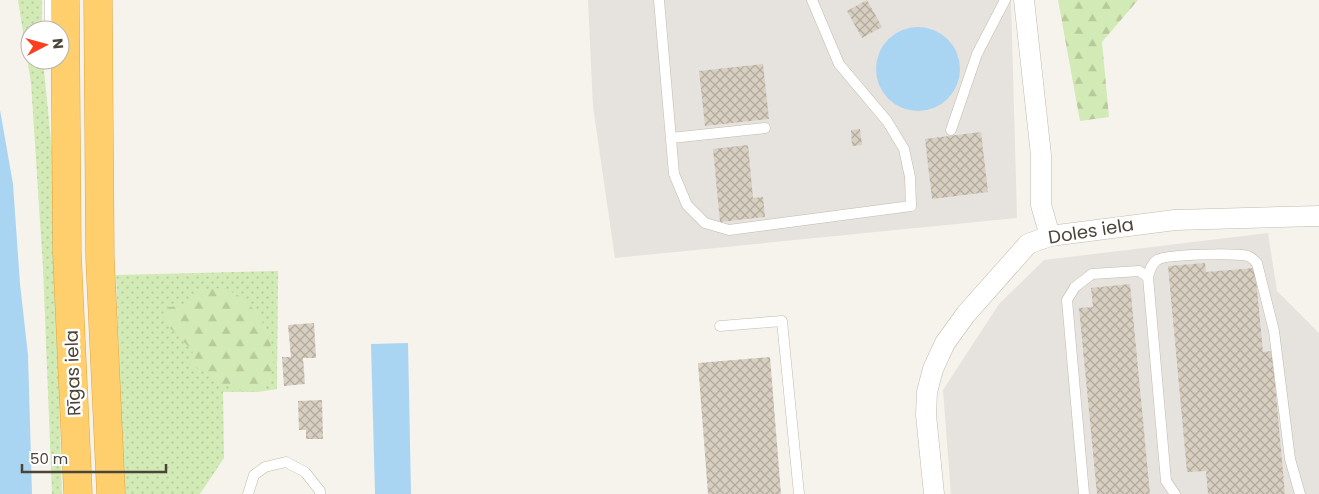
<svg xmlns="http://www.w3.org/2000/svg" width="1319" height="494" font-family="Poppins,sans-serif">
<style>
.industrial{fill:#e6e2dd}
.grass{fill:url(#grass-dots)}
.forest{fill:url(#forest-firs)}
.water{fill:#a9d4f2}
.building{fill:url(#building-cross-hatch)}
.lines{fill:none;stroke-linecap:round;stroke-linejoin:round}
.lane-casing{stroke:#c2bbae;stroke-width:11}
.street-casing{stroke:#c2bbae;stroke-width:21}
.highway-casing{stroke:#e0a43c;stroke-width:29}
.lane{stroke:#fff;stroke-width:10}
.street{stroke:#fff;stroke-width:20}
.highway{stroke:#ffcf6e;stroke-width:28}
.labels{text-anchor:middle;stroke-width:5;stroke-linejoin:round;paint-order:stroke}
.street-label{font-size:18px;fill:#4b4439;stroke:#fff}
</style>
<defs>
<pattern id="grass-dots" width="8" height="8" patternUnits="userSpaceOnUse" patternTransform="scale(1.25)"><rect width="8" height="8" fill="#d2eab5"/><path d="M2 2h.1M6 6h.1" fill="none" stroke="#b6ca9c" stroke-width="1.8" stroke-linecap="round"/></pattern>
<pattern id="forest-firs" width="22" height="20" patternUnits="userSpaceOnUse" patternTransform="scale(1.25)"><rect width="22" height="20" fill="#d2eab5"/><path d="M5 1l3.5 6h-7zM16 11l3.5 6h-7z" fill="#b6ca9c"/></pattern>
<pattern id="building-cross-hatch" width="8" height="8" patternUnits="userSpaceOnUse" patternTransform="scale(1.25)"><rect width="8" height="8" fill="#d8cfc1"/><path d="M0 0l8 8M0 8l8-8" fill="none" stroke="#b1aa9e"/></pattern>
</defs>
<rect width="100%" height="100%" fill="#f6f3ec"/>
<path class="industrial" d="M588,0H1011L1017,218L615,258L593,107Z
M1268,233L1277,291L1319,333V494H951L943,390L999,304L1044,260Z"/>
<path class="grass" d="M18,0H42V30H30V60H43L52,151L62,494H52L43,267L31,83Z
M278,271L277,389L258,392H223L224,458L200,494H124L116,275Z"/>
<path class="forest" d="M1058,0H1138L1102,42L1109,117L1080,121Z
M215,288C272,291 296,398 245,391C225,388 207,374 190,363L193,351L169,327L163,314L167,307L186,306L202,291Z"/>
<path class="water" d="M876 69a42 42 0 1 1 84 0a42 42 0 1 1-84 0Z
M0,110L13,184L20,284L28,355L32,494H0Z
M408,343L411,494H375L371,344Z"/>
<path class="building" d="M867,0L882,27L862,38L847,11Z
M763,64L769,119L705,126L699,71Z
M860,129L862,145L852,146L851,130Z
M981,132L988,192L932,199L925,139Z
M748,145L753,198L763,197L765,217L720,222L713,149Z
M1205,263L1206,272L1255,268L1263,352L1272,351L1285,494H1208L1206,471L1187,472L1168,266Z
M1130,284L1150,494H1097L1079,308L1093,307L1091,288Z
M314,323L316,358H303L305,384L284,386L282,357H291L288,325Z
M770,357L781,494H708L698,363Z
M322,400L323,439H306V430H299L298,401Z"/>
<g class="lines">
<g class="lane-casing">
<path id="lane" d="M50,0V30
M659,0L674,174L687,205L705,223L729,230L911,206L910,177L904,149L887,121L839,64L812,0
M951,130L977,54L1005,0
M671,138L765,128
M1148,277C1150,270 1151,264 1157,260C1166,254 1236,253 1248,256C1251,257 1254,260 1257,263L1274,331L1290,459L1300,494
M720,326L782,321L799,494
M248,494L254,475L265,467L286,462L305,472L320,491V494
M1084,494L1067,300L1075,287L1092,274L1139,271L1148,277L1166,481L1175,494"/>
</g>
<g class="street-casing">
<path id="street" d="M1024,0L1041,155V205L1050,236
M934,494L926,415L927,392L933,369L945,343L966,314L1028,244L1050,236L1175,220L1319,216"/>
</g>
<g class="highway-casing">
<path id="highway" d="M65,0L67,253L78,494
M98,0L100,258L111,494"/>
</g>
<use href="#lane" class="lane"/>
<use href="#street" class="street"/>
<use href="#highway" class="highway"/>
</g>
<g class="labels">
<g class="street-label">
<text transform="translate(1091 231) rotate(-9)" y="6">Doles iela</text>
<text transform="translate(73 373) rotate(-92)" y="6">Rīgas iela</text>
</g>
</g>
<g transform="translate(45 45) rotate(84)"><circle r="24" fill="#ffffff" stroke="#b7b4b0"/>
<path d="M0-4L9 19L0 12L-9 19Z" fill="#fc3f1d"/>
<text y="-8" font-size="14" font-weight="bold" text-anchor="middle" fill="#4b4439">N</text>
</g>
<path d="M22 464v8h144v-8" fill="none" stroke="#4b4439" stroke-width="2.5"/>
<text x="30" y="464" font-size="15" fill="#4b4439" stroke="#ffffff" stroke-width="4" paint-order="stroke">50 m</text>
</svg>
